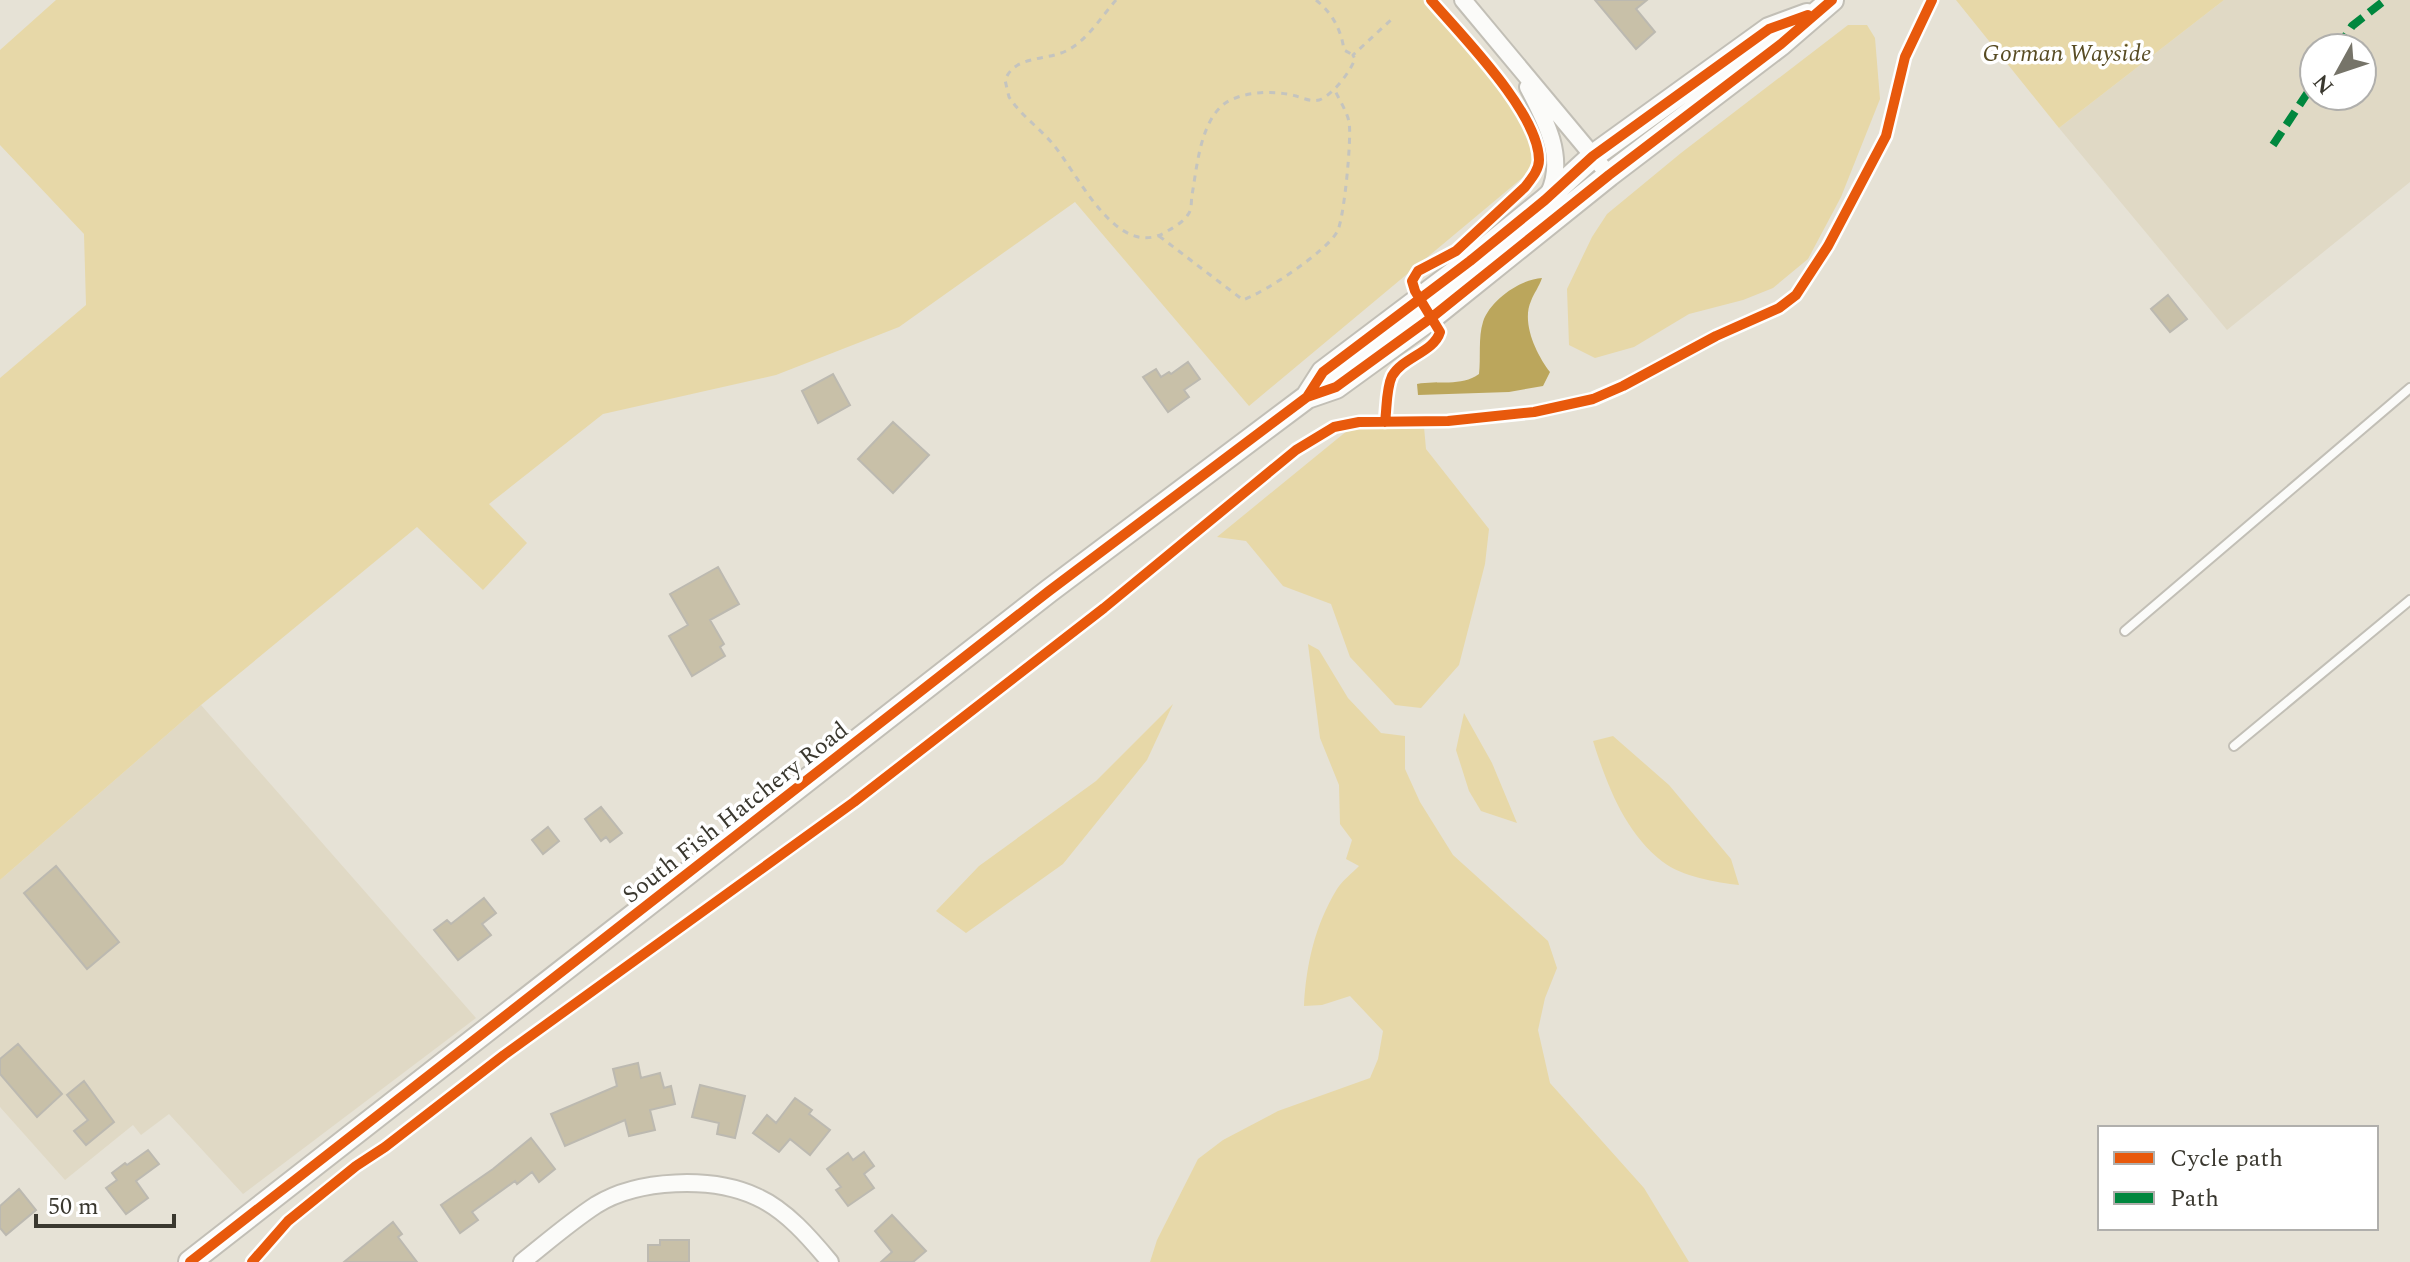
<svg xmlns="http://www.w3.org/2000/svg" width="2410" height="1262" font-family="Spectral,serif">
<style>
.built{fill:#e0d9c5;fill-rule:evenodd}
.green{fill:#e7d8a8}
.water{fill:#bba65c}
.building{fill:#c8c0a8;stroke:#bcb9b0;stroke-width:2}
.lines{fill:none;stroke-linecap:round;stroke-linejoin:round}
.lane-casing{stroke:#c2bfb6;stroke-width:12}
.street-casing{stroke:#c2bfb6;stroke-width:20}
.secondary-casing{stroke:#c2bfb6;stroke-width:26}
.path{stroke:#c4c4bf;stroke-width:3;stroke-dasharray:6 6;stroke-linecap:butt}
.lane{stroke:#fbfbf9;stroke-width:8}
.street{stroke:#fbfbf9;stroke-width:16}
.secondary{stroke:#fbfbf9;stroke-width:22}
.quiet{stroke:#00873e;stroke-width:8;stroke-dasharray:16 8;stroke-linecap:butt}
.cycleway-casing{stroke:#fff;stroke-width:15}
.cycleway{stroke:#e8590c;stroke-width:10}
.labels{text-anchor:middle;stroke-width:7;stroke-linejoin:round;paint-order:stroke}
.park-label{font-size:24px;font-style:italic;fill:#584c24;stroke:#fff}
.street-label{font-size:24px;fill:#3a382f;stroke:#fff}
</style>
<rect width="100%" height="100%" fill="#e6e2d6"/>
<path class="built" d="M2224,0H2410V182L2227,330L2059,128ZM2314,48H2362V96H2314Z
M201,705L476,1018L243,1194L169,1114L141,1135L133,1125L65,1180L0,1107V880Z"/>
<path class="green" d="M56,0H1434L1529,110L1542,139L1545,159L1249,406L1075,202L899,327L776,375L603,414L489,504L527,543L483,590L417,527L201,705L0,880V378L86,305L84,234L0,145V50Z
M1956,0H2224L2059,128Z
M1848,25H1867L1875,38L1880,99L1841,197L1808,259L1773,288L1743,300L1689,314L1634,347L1595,358L1569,345L1567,289L1592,237L1607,214L1681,153Z
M1353,426L1424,427L1426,449L1489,529L1485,564L1459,665L1421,708L1395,705L1350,657L1331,604L1283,586L1246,541L1217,537Z
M1308,644L1319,650L1348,698L1381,733L1405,736V769L1420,802L1453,855L1548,941L1557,968L1545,998L1538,1030L1550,1083L1644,1188L1689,1262H1150L1157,1240L1198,1159L1223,1140L1278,1111L1370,1078L1378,1059L1383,1031L1350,996L1322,1005L1304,1006C1306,965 1315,925 1337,889C1342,881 1352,873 1359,866L1346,859L1352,840L1340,824L1339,785L1320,738Z
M1173,704L1147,760L1063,864L966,933L936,911L979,866L1096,781Z
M1464,713L1492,763L1517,823L1481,811L1469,791L1456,750Z
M1613,736L1669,785L1731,859L1739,885C1717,883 1681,876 1663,862C1625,833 1607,785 1593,741Z"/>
<path class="water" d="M1542,278C1539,287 1534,293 1531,301C1521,323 1537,355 1550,372L1543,386L1509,392L1418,395L1417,384C1438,380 1461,387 1479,374C1481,359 1478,337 1483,322C1490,300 1521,279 1542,278Z"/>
<path class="building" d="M1595,0H1647L1636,9L1655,32L1636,49Z
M2168,295L2187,319L2170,332L2151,309Z
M1188,362L1200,379L1184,390L1189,397L1168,412L1143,377L1156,369L1161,377L1169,372L1171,374Z
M833,374L850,405L818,423L802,391Z
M893,422L929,455L893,493L858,459Z
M718,567L739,604L710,620L724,644L720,647L725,656L692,676L669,636L688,625L670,594Z
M601,807L622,833L610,842L606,837L601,841L585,819Z
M548,827L559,841L543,854L532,840Z
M56,866L119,942L87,969L24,893Z
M484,898L496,913L482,924L491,935L458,960L434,930L447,920L451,924Z
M18,1044L62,1094L37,1117L0,1074V1059Z
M638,1063L641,1078L660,1073L664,1088L671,1086L675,1104L650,1110L655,1130L629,1136L625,1120L565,1146L551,1114L617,1086L613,1069Z
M84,1081L114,1122L86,1145L74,1131L88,1120L67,1095Z
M700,1085L745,1096L735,1138L717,1134L719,1123L692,1117Z
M795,1098L812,1110L809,1114L830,1130L810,1155L790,1139L779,1152L753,1133L767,1115L776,1123Z
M531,1138L555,1169L539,1182L532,1172L517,1184L515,1181L472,1212L478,1220L460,1233L441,1205L493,1169Z
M148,1150L159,1164L136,1181L148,1198L126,1214L106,1188L117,1180L112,1173L125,1163L127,1165Z
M864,1152L874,1166L864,1174L874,1188L848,1206L836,1190L841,1187L827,1169L848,1153L853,1160Z
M19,1189L36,1210L6,1235L0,1228V1206Z
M892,1215L926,1251L913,1262H881L892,1252L875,1231Z
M393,1222L402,1234L398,1237L417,1262H344Z
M660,1240H689V1262H648V1245H660Z"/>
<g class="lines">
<g class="lane-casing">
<path id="lane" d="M2125,631L2410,388
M2234,746L2410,600"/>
</g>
<g class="street-casing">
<path id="street" d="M1463,0L1609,175
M1528,87C1545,119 1566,158 1549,193
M522,1262C546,1243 570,1222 596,1205C638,1179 712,1176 757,1197C786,1210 810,1238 830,1262"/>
</g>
<g class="secondary-casing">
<path id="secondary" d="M1307,397L1323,372L1470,261L1545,200L1593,156L1769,29L1807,15
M190,1262L1049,591L1307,397L1336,387L1431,318L1609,175L1781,44L1832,0"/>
</g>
<path class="path" d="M1116,0C1101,17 1087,41 1066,51C1045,61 1015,55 1005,80L1009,97L1014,104C1025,118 1040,129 1052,143C1078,173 1116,261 1166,232C1174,227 1184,222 1189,213C1192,208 1191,200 1192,195C1197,167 1200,123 1224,104C1242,91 1275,90 1296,96C1303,98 1311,102 1319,100C1333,95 1350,72 1355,59L1353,55L1393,18
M1316,0C1332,13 1341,29 1344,50L1353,55
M1159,236L1243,300C1265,292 1326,252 1337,232C1344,221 1352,136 1349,122C1347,111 1338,98 1334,88"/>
<use href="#lane" class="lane"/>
<use href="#street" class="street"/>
<use href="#secondary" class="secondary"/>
<path class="quiet" d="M2338,48L2352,26L2385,0
M2273,145L2314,83"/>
<g class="cycleway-casing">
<path id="cycleway" d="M1307,397L1323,372L1470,261L1545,200L1593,156L1769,29L1808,15
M1385,422C1387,408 1386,389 1392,376C1403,357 1434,352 1440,332L1415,291L1412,281L1418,271L1456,251L1525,187C1531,179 1539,170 1539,160C1539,113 1461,35 1431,0
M190,1262L1049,591L1307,397L1336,387L1431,318L1609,175L1781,44L1832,0
M252,1262L288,1221L356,1166L385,1147L504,1055L854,802L1104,608L1296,450L1334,427L1359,422L1448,421L1534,412L1593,399L1623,386L1716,336L1779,308L1796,295L1828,246L1886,136L1905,57L1932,0"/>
</g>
<use href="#cycleway" class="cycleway"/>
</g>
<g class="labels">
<g class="park-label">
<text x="2067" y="61">Gorman Wayside</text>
</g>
<g class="street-label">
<text transform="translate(735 812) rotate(-38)" y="8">South Fish Hatchery Road</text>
</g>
</g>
<rect x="2098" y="1126" width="280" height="104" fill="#ffffff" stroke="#b0afac" stroke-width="2"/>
<rect x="2114" y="1152" width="40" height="12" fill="#e8590c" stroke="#b0afac" stroke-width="2"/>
<text x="2170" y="1166" font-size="24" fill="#3a382f">Cycle path</text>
<rect x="2114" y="1192" width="40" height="12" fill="#00873e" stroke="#b0afac" stroke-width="2"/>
<text x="2170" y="1206" font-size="24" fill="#3a382f">Path</text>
<g transform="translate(2338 72) rotate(230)"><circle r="38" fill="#ffffff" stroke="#b0afac" stroke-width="2"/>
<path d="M0-6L14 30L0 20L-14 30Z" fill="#767469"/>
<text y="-12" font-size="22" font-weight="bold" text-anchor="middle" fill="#3a382f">N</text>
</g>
<path d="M36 1214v12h138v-12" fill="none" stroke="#3a382f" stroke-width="4"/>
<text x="48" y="1214" font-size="24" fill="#3a382f" stroke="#ffffff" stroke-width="6" paint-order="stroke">50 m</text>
</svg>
